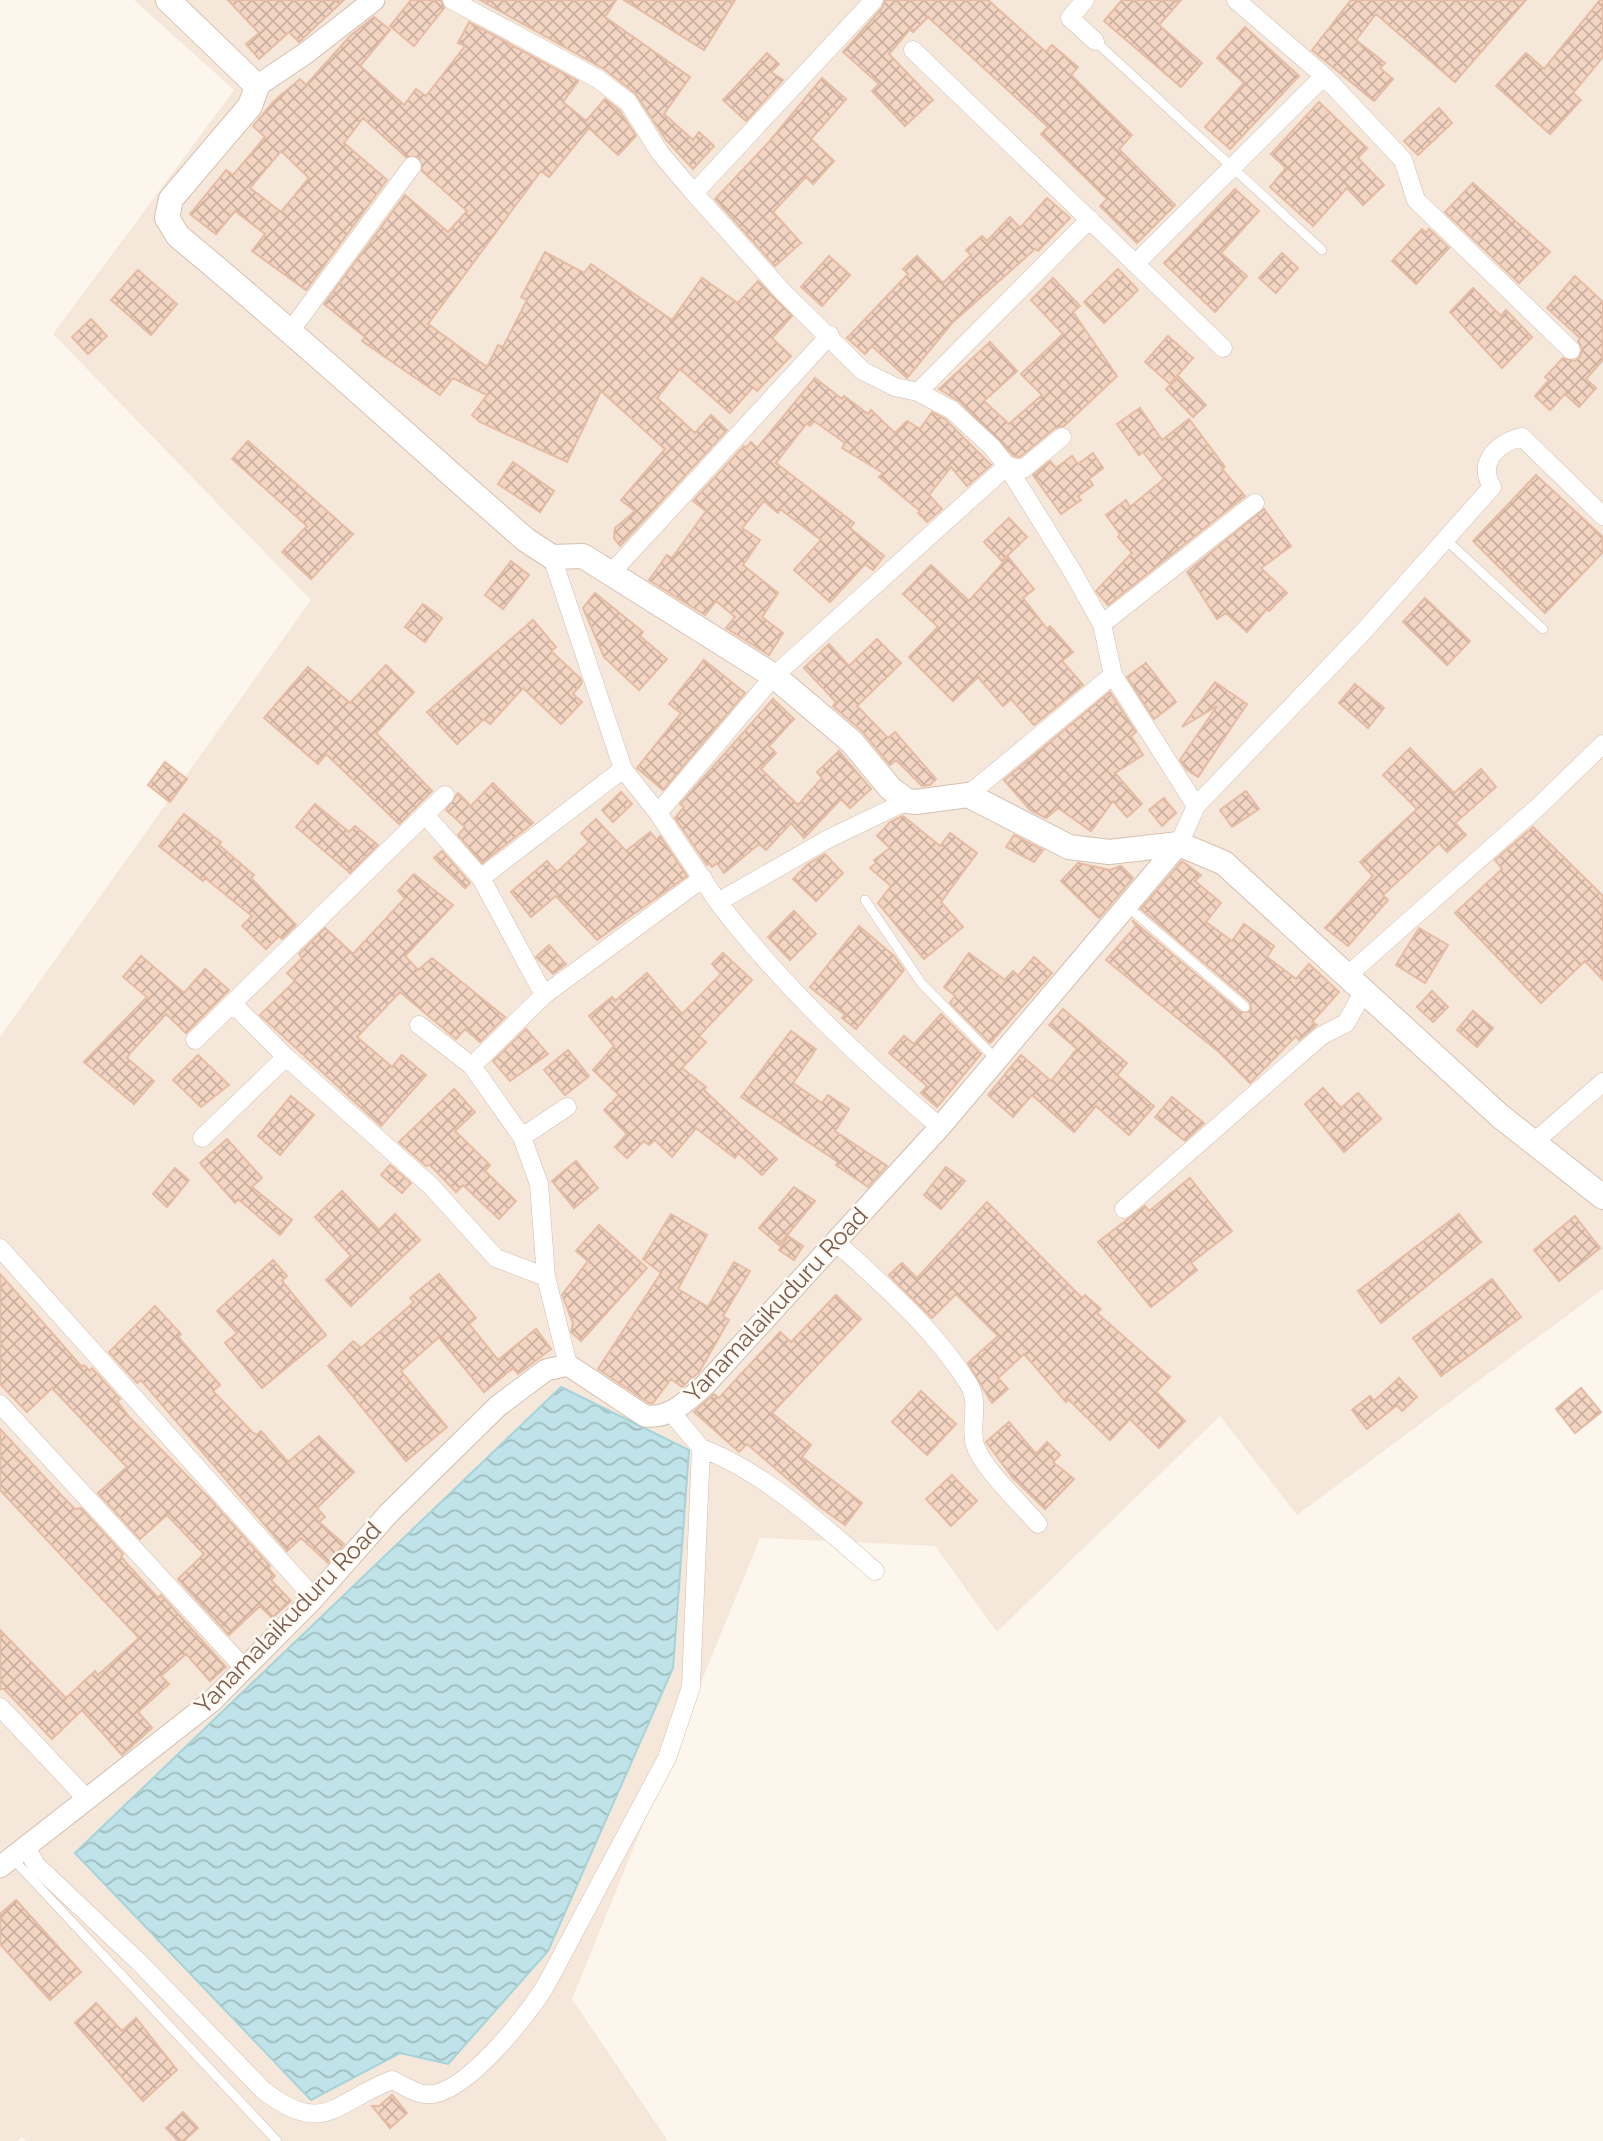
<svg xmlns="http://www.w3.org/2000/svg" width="1603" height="2141" font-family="Raleway,sans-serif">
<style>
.residential{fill:#f5e8da}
.water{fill:url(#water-waves);stroke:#a5d3da;stroke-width:2}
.building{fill:url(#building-cross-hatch);stroke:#e6bba3;stroke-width:2;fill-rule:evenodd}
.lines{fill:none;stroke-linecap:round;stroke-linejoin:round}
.service-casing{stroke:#d1beb0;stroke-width:10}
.minor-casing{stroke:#d1beb0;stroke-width:19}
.tertiary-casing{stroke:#d1beb0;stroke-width:23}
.secondary-casing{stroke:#d6c0b0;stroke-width:26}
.service{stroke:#fff;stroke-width:9}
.minor{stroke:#fff;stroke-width:18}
.tertiary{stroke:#fff;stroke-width:21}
.secondary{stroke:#fff;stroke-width:24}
.labels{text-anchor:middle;stroke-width:5;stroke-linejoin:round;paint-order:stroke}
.street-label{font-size:24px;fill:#7a5c4d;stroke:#fffaf3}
</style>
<defs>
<pattern id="water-waves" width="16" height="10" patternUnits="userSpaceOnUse" patternTransform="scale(1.75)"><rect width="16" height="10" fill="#bfe3e8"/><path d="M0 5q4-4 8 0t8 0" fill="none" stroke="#a0bbbe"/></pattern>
<pattern id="building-cross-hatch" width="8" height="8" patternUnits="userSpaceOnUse" patternTransform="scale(1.75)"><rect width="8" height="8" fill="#f3d5c3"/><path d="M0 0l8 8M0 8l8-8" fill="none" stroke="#cab0a1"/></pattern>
</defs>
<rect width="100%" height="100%" fill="#fdf6ec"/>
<path class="residential" d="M134,0H1603V1289L1297,1515L1220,1416L997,1632L935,1546L760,1538L572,1999L668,2141H26L22,2137L17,2141H0V1037L311,600L53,334L234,90Z"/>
<path class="water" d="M561,1387L689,1450L673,1668L548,1951L448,2064L400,2053L311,2100L75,1853Z"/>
<path class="building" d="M228,0H344L299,42L289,32L259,59L246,44L259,33Z
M411,0H441L444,8L414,46L390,26Z
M480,0H616L605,17L690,77L664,114L693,140L699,132L714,146L693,169L666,140L635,93L604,69Z
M624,0H735L704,50Z
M885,0H988L1046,52L1052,45L1078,67L1071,75L1132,135L1119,149L1175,205L1137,243L1100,206L1107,199L1041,134L1048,127L928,17L913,32L910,29L889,54L933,100L905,126L872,91L879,84L843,52L882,8Z
M1122,0H1181L1159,25L1202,63L1181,87L1104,21Z
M1351,0H1526L1455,82L1376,14L1356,40L1385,63L1380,68L1393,79L1374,101L1312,50Z
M1600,0H1603V57L1573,93L1581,100L1550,134L1496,86L1526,53L1544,69Z
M374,17L390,30L360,66L404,105L416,89L426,96L465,46L458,43L469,22L578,81L563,102L586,121L605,99L619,110L636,136L618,155L589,128L549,177L541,171L428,324L487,367L498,345L503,347L527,300L521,297L545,252L584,273L591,264L672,320L702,278L738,303L758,281L792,316L772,338L791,356L757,391L753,387L730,413L680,369L657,398L695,433L711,415L727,430L620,546L614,538L615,528L635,511L621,500L665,449L601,391L567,462L480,422L472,415L487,395L453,378L440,395L362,341L365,337L324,304L405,195L448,232L467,211L422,171L419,157H406L363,118L344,143L387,180L306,290L252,251L265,234L235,211L216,234L190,214L226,170L233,175L265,137L253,126L274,101L300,79L306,85L351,35ZM281,151L309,178L281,212L250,188Z
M1245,27L1299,76L1230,149L1205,127L1244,83L1217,58Z
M767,53L779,64L771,72L783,80L746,121L723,100Z
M822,78L846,99L811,139L834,161L813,184L806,177L773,212L801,243L775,266L715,199L769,142Z
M1319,102L1367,148L1358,158L1384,185L1363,205L1347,188L1313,226L1270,187L1286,168L1271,154Z
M1439,108L1452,123L1418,155L1404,141Z
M1473,183L1550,252L1519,283L1445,212Z
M1235,189L1259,211L1221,253L1247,276L1215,312L1164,263Z
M1047,198L1070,218L1038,251L1035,249L952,323L907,378L872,346L865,354L847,338L908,274L903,269L917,256L943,283L971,255L966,250L982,236L987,241L1010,217L1020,228Z
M1422,229L1426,233L1429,229L1449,248L1416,284L1392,261Z
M1282,253L1298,268L1276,293L1259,278Z
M829,256L850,275L822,306L801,287Z
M1118,269L1138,290L1104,323L1084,302Z
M138,270L177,304L151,335L111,300Z
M1575,276L1603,302V360L1586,379L1596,388L1579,407L1565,394L1550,410L1535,396L1549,380L1545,377L1563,358L1575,361L1580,357L1582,348L1578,341L1580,338L1547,308Z
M1053,278L1080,306L1073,312L1117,376L1064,426L1055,428L1020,457L1014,456L960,402L939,389L990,342L1017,371L984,401L1009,424L1042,395L1021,374L1063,334L1031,300Z
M1473,288L1501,316L1506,310L1532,337L1502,368L1450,312Z
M91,319L107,336L88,354L72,337Z
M1168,336L1193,358L1170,384L1145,362Z
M1179,377L1206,405L1193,417L1166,389Z
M815,378L842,399L844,396L868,414L871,410L895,433L907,421L920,429L932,412L945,419L991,465L967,486L951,467L929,495L942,509L927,522L918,513L920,511L879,477L883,473L842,448L845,443L814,421L810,426L807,423L776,463L854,523L850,528L884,556L873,570L865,564L830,602L794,570L821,540L780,509L778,513L764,501L742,528L760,540L743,565L778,593L762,617L783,633L769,655L726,628L735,617L716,601L705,615L649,580L667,555L672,558L706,511L693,501L744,446L746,448L751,442L757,448Z
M1140,408L1162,440L1189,419L1225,467L1222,469L1245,496L1108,605L1096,591L1132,553L1118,537L1120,534L1106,515L1126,500L1130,507L1164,479L1143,452L1139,455L1117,424Z
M248,441L353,534L311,579L282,552L307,526L232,459Z
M1093,453L1103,468L1089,479L1093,485L1078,496L1081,500L1061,514L1033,475L1050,461L1056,468L1072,456L1078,464Z
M513,462L554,491L540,512L498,484Z
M1536,475L1603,537V552L1545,613L1473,541Z
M1264,509L1291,546L1261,568L1287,593L1269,611L1267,609L1247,632L1226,613L1217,619L1187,572Z
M1009,518L1027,537L1002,561L984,542Z
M1008,557L1034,589L1023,598L1047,629L1050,626L1073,652L1062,661L1083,685L1034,725L1011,699L1003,706L978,677L953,701L909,657L938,627L903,594L931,565L969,601Z
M511,561L529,575L503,609L485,595Z
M595,593L643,632L640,636L667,659L639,690L604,657L583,608Z
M1425,598L1470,641L1447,665L1403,622Z
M423,604L442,618L425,642L405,627Z
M533,620L556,647L551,651L581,679L582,683L573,694L582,702L561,724L523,688L490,724L484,719L457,744L427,712Z
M877,639L901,663L857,706L888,738L895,732L936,779L930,785L922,786L896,760L890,765L862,731L833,706L836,702L804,668L829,644L849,666Z
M704,660L745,693L663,790L637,768L681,713L669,704Z
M1146,663L1176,702L1154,719L1127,677Z
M386,665L414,692L376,733L432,791L399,824L326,754L318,764L264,718L308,667L350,703Z
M1215,682L1247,704L1198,777L1186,769L1180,760L1217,706L1182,727Z
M1355,684L1384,708L1368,728L1339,703Z
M1110,692L1136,732L1131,736L1143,755L1115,773L1142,804L1127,817L1113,801L1091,831L1058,808L1046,818L1030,810L1004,780Z
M773,699L794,719L769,746L776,753L761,769L798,805L822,778L817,772L839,751L871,789L850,808L841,799L804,838L791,823L766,850L759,844L724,873L717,863L712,867L709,863L707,865L675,818L684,807L680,804Z
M1410,748L1454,793L1481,769L1496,787L1455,823L1466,835L1447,852L1439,843L1383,895L1388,900L1348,946L1325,928L1373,876L1360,862L1417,809L1383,775Z
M165,762L187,779L170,802L148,785Z
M493,783L533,823L482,863L458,835L465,827L446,810L458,793L471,806Z
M1246,791L1259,809L1232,827L1220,810Z
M621,792L632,804L613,822L602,810Z
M1164,798L1176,813L1162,826L1149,810Z
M315,804L349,832L355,826L378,845L350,873L296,827Z
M184,814L221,842L219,845L254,875L251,878L296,925L282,939L279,936L266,949L242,926L252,916L205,878L203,881L159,846Z
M903,816L940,846L950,833L977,853L941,902L963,927L924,959L878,903L891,886L870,868L876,863L874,860L890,848L877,836L890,822Z
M596,819L626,851L650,832L657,840L660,836L687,876L597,940L556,896L531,917L511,892L547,861L557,872L589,842L581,833Z
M1533,827L1603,896V980L1585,961L1541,1003L1455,913L1502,869L1495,860Z
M1014,835L1043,850L1034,862L1006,847Z
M442,851L470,883L465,888L434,858Z
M825,854L843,873L816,901L793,879L808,864Z
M1182,861L1201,875L1195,881L1221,903L1206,922L1232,941L1244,924L1274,946L1267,957L1296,979L1309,964L1339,992L1312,1022L1317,1025L1299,1040L1296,1036L1250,1083L1219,1052L1106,960L1136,926L1132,920L1240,1012L1251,1011L1250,1002L1141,909Z
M1078,863L1110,870L1121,866L1133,878L1099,918L1061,881Z
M414,874L453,905L405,956L418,970L432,958L505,1017L480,1042L465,1029L456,1039L400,992L357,1037L392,1067L402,1055L426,1075L381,1126L260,1015L295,981L287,973L302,958L299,954L325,928L353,954L405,898L398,891Z
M794,911L816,934L790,960L768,937Z
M859,926L894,956L904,970L856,1029L842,1018L845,1015L810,987Z
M1419,928L1448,945L1425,983L1396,965Z
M549,945L566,964L553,974L536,957Z
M723,953L752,980L699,1036L706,1042L682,1068L706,1087L704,1090L777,1159L762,1175L738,1153L735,1158L696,1128L672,1157L655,1140L649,1145L644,1141L627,1158L615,1147L627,1134L604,1110L619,1095L593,1070L614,1046L589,1016L612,997L615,1001L647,973L682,1014L721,974L712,964Z
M969,953L1005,980L1013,971L1018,976L1034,957L1052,973L990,1043L950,1003L955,996L944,987Z
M141,956L184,993L205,969L229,990L186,1033L166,1014L130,1053L127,1058L154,1081L134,1104L84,1062L147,997L123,977Z
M1432,991L1448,1007L1433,1022L1417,1007Z
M1063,1009L1127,1063L1117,1075L1154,1106L1129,1135L1096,1106L1074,1132L1032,1095L1013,1117L988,1095L1021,1055L1051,1081L1077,1049L1049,1025Z
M1473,1011L1493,1028L1477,1047L1457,1030Z
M941,1014L981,1054L937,1107L921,1093L927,1086L889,1053L904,1036L914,1044Z
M526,1029L548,1054L510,1081L493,1061Z
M791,1031L816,1049L793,1083L822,1103L828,1095L849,1109L835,1131L887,1166L868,1187L836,1165L838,1162L741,1097Z
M568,1050L589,1076L565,1095L544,1070Z
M198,1055L229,1085L201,1107L173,1080Z
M1323,1088L1341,1108L1358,1093L1381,1119L1344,1152L1305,1104Z
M454,1089L475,1112L455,1131L490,1165L485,1171L516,1201L499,1219L463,1185L456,1192L430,1165L426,1166L399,1142Z
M291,1096L314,1115L280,1155L258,1136Z
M1172,1097L1204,1123L1185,1141L1155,1117Z
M227,1139L262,1178L252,1187L292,1220L280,1235L238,1199L235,1203L200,1163Z
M576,1161L598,1188L574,1208L552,1181Z
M390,1165L411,1183L402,1193L381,1175Z
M946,1167L965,1181L941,1209L924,1195Z
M175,1168L189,1180L167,1207L153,1194Z
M1190,1178L1232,1231L1191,1263L1197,1270L1151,1307L1098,1242L1145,1206L1149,1211Z
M794,1187L815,1201L779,1245L759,1228Z
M342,1191L379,1230L395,1214L420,1240L351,1306L326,1280L351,1256L315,1217Z
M987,1202L1082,1298L1085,1295L1101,1309L1097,1313L1170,1377L1156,1392L1185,1421L1159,1448L1130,1419L1110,1440L1068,1399L1066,1402L1024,1354L998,1378L1008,1389L992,1403L968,1363L998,1336L956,1294L932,1318L889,1275L902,1263L917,1278Z
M671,1214L707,1235L678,1289L708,1307L734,1262L750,1271L723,1316L729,1320L699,1372L682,1387L671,1379L653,1403H649L598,1369L661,1273L643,1259Z
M1459,1214L1481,1242L1381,1323L1358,1291Z
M1575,1216L1600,1248L1559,1281L1534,1250Z
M599,1225L647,1268L581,1341L571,1332L573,1323L562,1295L588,1261L576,1251Z
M788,1236L803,1246L794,1260L779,1250Z
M273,1260L287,1276L282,1281L326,1335L262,1388L225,1343L237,1333L217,1311Z
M0,1274L82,1367L84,1365L90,1371L92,1368L120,1399L117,1401L130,1418L208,1497L270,1566L268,1568L275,1576L271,1580L291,1601L272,1618L260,1606L229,1635L178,1579L204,1554L167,1515L140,1539L98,1493L127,1467L52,1388L27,1412L0,1384Z
M439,1274L476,1318L469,1324L498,1360L536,1329L551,1349L518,1374L513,1368L484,1392L439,1337L401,1371L447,1427L406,1461L328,1366L353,1341L361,1348L414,1302L410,1298Z
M1492,1279L1521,1317L1441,1376L1413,1338Z
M836,1295L861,1319L772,1413L811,1445L802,1457L862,1503L845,1525L820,1507L747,1444L739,1452L694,1412L714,1394L719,1398L780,1332L791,1342Z
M155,1306L181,1334L178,1337L220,1385L213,1391L252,1432L257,1435L261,1431L288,1462L319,1436L354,1472L317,1508L325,1517L319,1522L344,1544L328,1563L301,1538L287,1551L141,1380L137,1383L109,1352Z
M1399,1378L1417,1397L1402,1411L1397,1405L1367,1429L1352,1410L1370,1396L1374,1401Z
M1581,1388L1601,1412L1575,1433L1556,1409Z
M921,1391L956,1424L927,1455L892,1422Z
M1009,1422L1036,1454L1047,1442L1060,1455L1053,1462L1074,1479L1045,1509L1013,1478L986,1442Z
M0,1429L62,1496L75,1509L81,1508L123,1554L121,1556L128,1565L158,1598L161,1595L226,1667L210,1681L186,1654L161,1676L169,1684L138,1712L152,1728L122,1755L82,1710L52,1739L4,1689H0V1630L66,1698L95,1671L98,1675L139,1638L0,1490Z
M952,1475L977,1501L951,1526L926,1499Z
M16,1900L81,1972L50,2000L0,1944V1914Z
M96,2003L122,2031L136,2018L177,2070L143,2101L75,2023Z
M392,2095L407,2113L390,2128L372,2106H379Z
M183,2112L198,2128L184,2141H178L166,2128Z"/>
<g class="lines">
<g class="service-casing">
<path id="service" d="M1095,41L1322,250
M1445,539L1543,629
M865,900L922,984L996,1059
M1127,906L1245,1007
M13,1859L277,2141"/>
</g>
<g class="minor-casing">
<path id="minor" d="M452,0L598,79L628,102L660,153L694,193L783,292L863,371L895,387L918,392L952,410L992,447L1007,466L1071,569L1102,624L1113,675L1196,806
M1085,0L1070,18L1095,41
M1236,0L1324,76L1403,160L1416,200L1571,350
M913,50L1223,348
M694,193L874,0
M1135,264L1324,76
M291,330L412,166
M918,392L1090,219
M552,557L623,769L658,813L718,902L828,839L907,801
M611,573L830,335
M1102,624L1255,503
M968,795L1113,675
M658,813L774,676L1007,466L1023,469L1062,437
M426,816L481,878L544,995
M1179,844L1196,806L1363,632L1492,487C1477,461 1498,443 1522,437L1603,516
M481,878L623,769
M718,902C782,986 859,1058 940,1127
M1348,975L1538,807L1603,744
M234,1005L286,1057L431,1186L496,1258L546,1277
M419,1025L472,1066L522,1137L539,1184L546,1277L568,1365
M195,1040L445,795
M472,1066L544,995L703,878
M522,1137L567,1107
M202,1138L286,1057
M1533,1143L1603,1082
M1124,1209L1321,1036L1346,1023L1364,991
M837,1243C884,1286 934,1329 968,1383C981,1404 969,1423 975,1445C983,1469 1021,1504 1038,1524
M0,1248L314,1598
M0,1404L244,1668
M701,1448C763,1471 826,1528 875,1571
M0,1707L87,1799
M26,1847L36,1865L139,1962L264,2091C325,2137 334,2102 392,2080C406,2086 417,2096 433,2094C469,2089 528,2015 546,1985L667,1758L691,1687L701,1448L671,1412"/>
</g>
<g class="tertiary-casing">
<path id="tertiary" d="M257,86L306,53L374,0
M0,1867L211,1702L314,1598L389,1513L498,1406L546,1370L568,1365L645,1416C670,1419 687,1401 705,1385L940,1127L1179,844"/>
</g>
<g class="secondary-casing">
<path id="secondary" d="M168,0L257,86L250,106L171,199L167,218L178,236C297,334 410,439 526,540L552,557L583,556L774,676L852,742L890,788L907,801L916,802L968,795L1069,847L1109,852L1179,844L1224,863L1500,1116L1603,1197"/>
</g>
<use href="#service" class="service"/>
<use href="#minor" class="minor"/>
<use href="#tertiary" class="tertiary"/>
<use href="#secondary" class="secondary"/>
</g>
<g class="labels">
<g class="street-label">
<text transform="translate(776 1305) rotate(-47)" y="8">Yanamalaikuduru Road</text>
<text transform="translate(288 1618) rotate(-46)" y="8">Yanamalaikuduru Road</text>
</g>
</g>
</svg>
